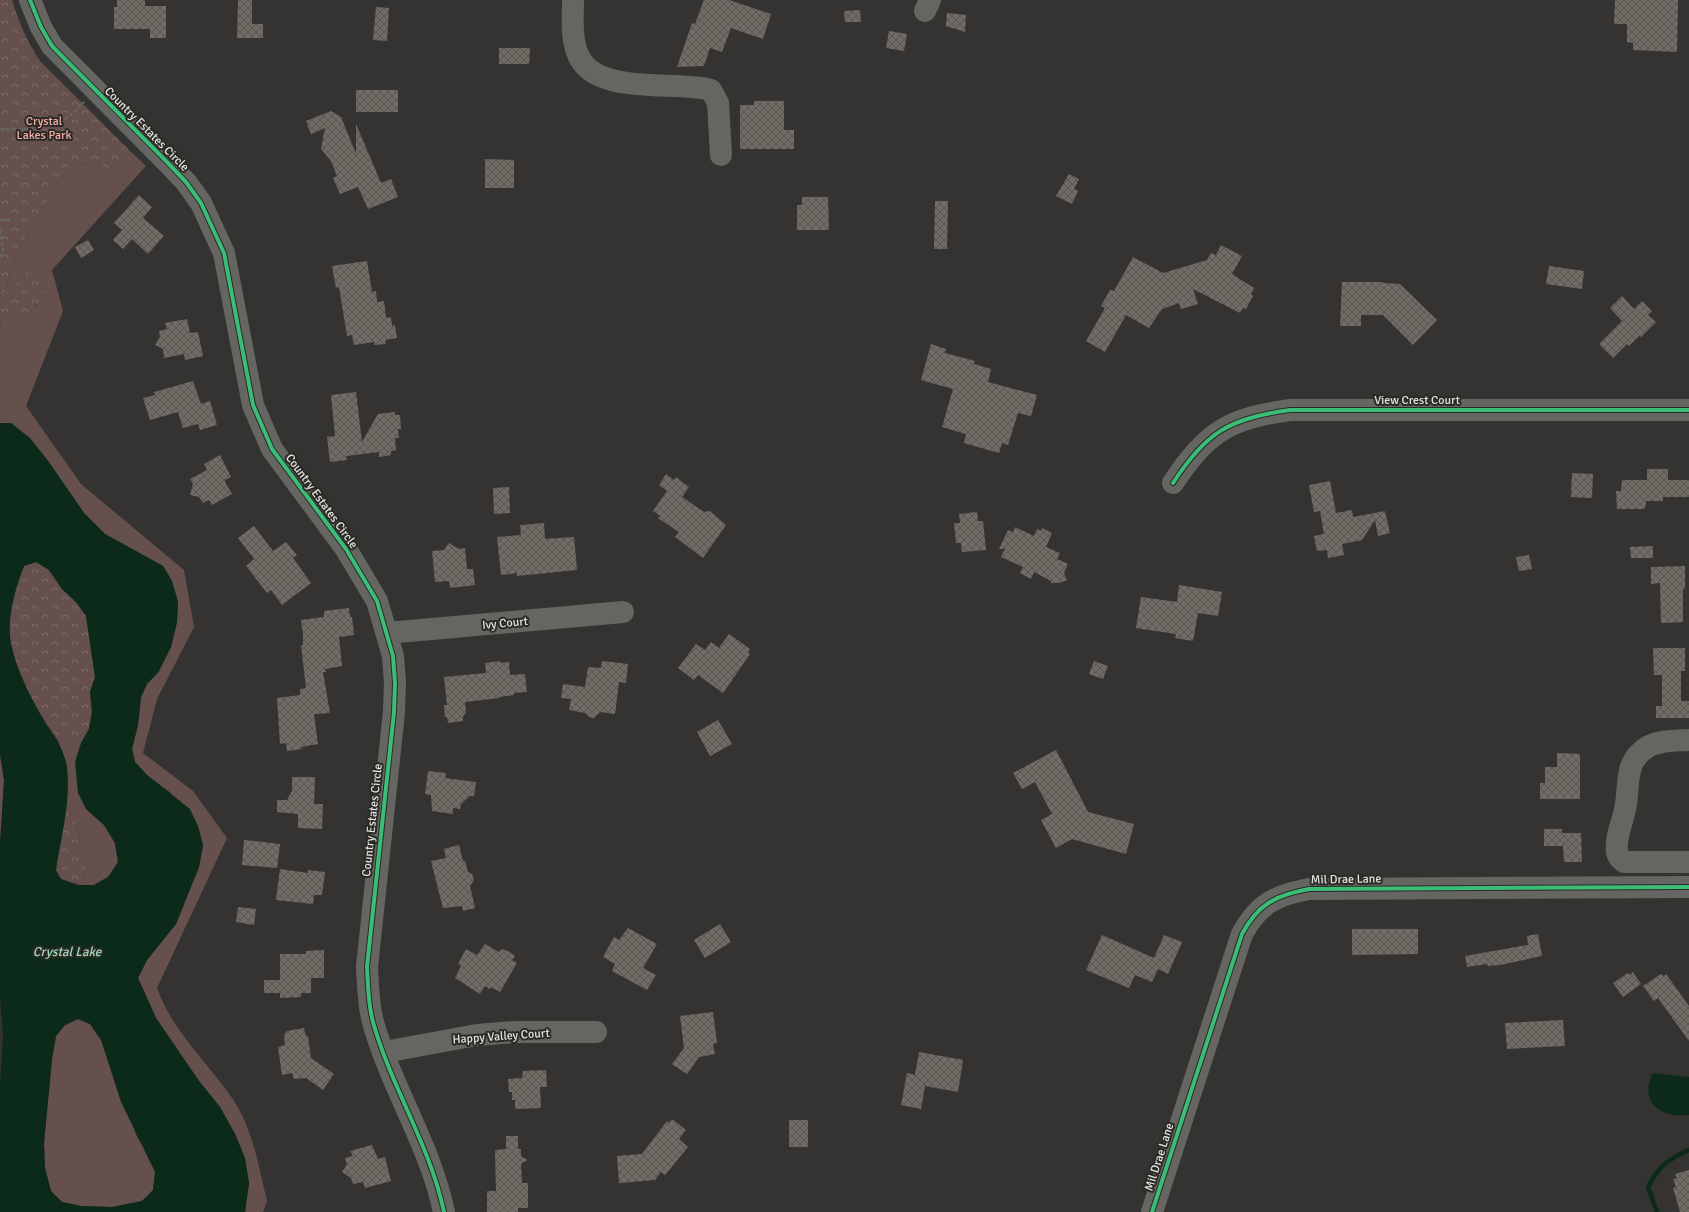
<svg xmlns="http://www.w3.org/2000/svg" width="1689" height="1212" font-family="Signika,sans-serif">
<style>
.green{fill:#66504e}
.forest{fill:url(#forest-crowns)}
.water{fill:#0b2a19;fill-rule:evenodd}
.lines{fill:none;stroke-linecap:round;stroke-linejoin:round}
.stream{stroke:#0b2a19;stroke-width:4.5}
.building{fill:url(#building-cross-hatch)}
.path{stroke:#656562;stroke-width:2.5;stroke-dasharray:4 2;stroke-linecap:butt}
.minor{stroke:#656661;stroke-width:22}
.cycleway-casing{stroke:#2c2a26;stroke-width:6}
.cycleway{stroke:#3abd76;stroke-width:4}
.labels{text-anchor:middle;stroke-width:4;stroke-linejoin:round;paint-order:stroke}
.park-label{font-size:12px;fill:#f2aea6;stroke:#2c2a26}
.street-label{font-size:12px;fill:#e3e2df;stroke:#2c2a26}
.water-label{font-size:13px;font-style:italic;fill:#a0dcb7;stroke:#2c2a26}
</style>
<defs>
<pattern id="forest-crowns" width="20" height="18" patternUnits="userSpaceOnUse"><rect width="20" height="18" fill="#66504e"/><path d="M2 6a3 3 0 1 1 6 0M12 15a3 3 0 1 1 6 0" fill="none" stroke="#7c6967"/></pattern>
<pattern id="building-cross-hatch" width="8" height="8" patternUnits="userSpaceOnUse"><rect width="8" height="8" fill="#726b65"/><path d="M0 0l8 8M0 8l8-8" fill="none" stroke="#595652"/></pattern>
</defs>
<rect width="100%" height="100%" fill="#353331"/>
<path class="green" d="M130,151L146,166L52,270L63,311L26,406L81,484L184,570L194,627L157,699L143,753L193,791L227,838L157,988C172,1030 205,1060 230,1095C253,1127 258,1165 267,1201L263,1212H245L249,1183L245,1158L235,1134L220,1107L199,1081L156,1018L138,978L147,960L176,924L199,867L203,845L171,793L147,775L135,762L132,749L138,725L141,697L147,684L159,672L171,647L177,622L178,602L172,581L163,566L105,534L84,513L67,488L11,423H0V328L3,312L16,316L45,301C42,287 41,274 29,266L23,278L6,294L11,266L18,251L69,166L96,162L111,174Z
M89,729L81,743L86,809L104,825L115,843L118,863L108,877L94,885H81L87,866L81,849L76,820L66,807L67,767L58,740L77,738Z
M0,754L4,780L0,844Z
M78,1019L90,1024L101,1040L137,1137L149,1156L155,1172L153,1190L142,1201L112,1207L81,1206L62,1202L51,1191L45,1168L44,1143L52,1059L56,1036L65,1025Z"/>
<path class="forest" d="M0,0H12C19,22 27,42 40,61L130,151L111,174L96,162L69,166L18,251L11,266L6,293L23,278L29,265C41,274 42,287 45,301L34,306L30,313L16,316L3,312L0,328Z
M36,562L49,570L62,589L76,602L86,616L95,677L90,692L92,712L89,729L77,738L58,740C38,712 18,677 11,644C6,622 16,586 24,566Z
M66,807L76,820L81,849L87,866L81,885L61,879L55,870Z"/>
<path class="water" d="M0,423H11L30,438L49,462L84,513L105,534L163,566L172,581L178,602L177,622L171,647L158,672L147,684L141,697L138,725L132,749L135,762L147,775L190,809L198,826L203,845L199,867L176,924L147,960L138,978L156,1018L199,1081L220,1107L235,1134L245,1158L249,1183L245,1212H0V1083L3,1036L0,995V844L4,780L0,754ZM36,562L49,570L62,589L76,602L86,616L95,677L90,692L92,712L89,729L81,743L75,762L78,793L86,809L104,825L115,843L118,862L108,877L94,885H76L61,879L56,870C61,837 71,802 67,767C64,747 51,733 41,716C30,696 15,666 11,643C6,620 15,588 24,566ZM78,1019L90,1024L101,1040L121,1102L155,1172L153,1190L142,1201L112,1207L81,1206L62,1202L51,1191L45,1168L44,1143L52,1059L56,1036L65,1025Z
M1653,1073L1689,1077V1115C1661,1118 1638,1103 1653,1073Z"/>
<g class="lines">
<path class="stream" d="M1657,1212L1648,1187C1658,1167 1668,1159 1689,1150"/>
</g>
<path class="building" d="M117,0H145V6H166V38H150V29H114V7H117Z
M238,0H252V24H263V38H237Z
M704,0H729L771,14L763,39L731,28L722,52L710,48L704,66L677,67L692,23L695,24Z
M1615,0H1678L1677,52L1633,50V43L1627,42V24H1614Z
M376,7L389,8L387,41L373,40Z
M860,10L861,22H845L844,11Z
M947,13L966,15L965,32L946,26Z
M889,31L907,34L904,51L886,48Z
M499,48H530L529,64H499Z
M356,90H398V112H356Z
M754,101H784V130H794V149H740V105H754Z
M331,111L341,117L356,154V124L381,183L391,179L398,197L368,209L358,187L340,194L333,178L337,176L331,161L321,149L325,128L311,134L306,121Z
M485,159L514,160V188H485Z
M1069,174L1079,179L1074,189L1078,191L1072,204L1056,196Z
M139,195L152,207L143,218L164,236L148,254L132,239L123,249L113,240L122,230L114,223Z
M802,197H828L829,230H797V205H802Z
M935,201H948L947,249H934Z
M88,240L94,250L81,258L75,247Z
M1221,245L1242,256L1232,274L1254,288L1251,294L1253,296L1246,309L1243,308L1240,313L1193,289L1198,304L1181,309L1179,303L1162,309L1149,328L1126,315L1105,352L1086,341L1105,308L1101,306L1110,290L1114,291L1133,257L1163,273L1207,260L1211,253L1216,255Z
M367,261L372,292L376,291L377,302L384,301L386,318L391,317L392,326L395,325L397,338L385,340L386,344L374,345V342L354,345L352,335L347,336L339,287L336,288L332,266Z
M1549,266L1584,271L1582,289L1546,284Z
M1342,282H1383V283L1400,284L1437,320L1413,345L1383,315H1361V326H1340Z
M1622,296L1634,309L1642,301L1652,311L1648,315L1656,322L1641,337L1639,336L1629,346L1627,344L1613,358L1599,344L1622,321L1610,308Z
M187,319L190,333L198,332L203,356L185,360L184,354L164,358L163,349L155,345L160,337L159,331L167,329L165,323Z
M931,344L946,349L945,353L975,361L974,364L991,369L988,382L1037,395L1031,416L1018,413L1008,445L1002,443L999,453L964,443L966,434L942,427L953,389L921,380Z
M193,381L201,404L210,401L217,425L200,430L198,424L183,428L178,412L150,420L143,398L155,395L154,392Z
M356,392L362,442L378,414L395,412V415H400L401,429H398L399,438H395L396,450L391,451V455L379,457V452L346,456L347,460L330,462L327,437L335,436L331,395Z
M220,455L231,477L225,480V482L232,494L212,505L209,500L203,503L199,497L190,495L193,484L190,479L207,470L204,464Z
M1647,469H1668V480H1689V497H1663V501H1646L1645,509H1617L1616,491H1621L1622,480H1647Z
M1572,473L1593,474L1592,498L1571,497Z
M666,474L674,480L676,477L689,487L682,497L704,512L710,511L726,525L703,558L675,537L679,532L658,518L660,516L653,511L667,491L659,485Z
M1330,481L1336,513L1352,510L1353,517L1385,511L1390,533L1378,536L1375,520L1362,540L1342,544L1344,555L1328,558L1327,550L1317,551L1314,536L1324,534L1320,511L1314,512L1309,485Z
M509,487L510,513L494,514L493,488Z
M977,512L978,521H983L986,550L962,552L961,543H956L954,523H960L959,514Z
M544,523L545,539L574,537L577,570L517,576V573L501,575L497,537L521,535L520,525Z
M254,526L273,551L286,542L297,555L293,558L311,583L282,605L271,590L267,593L246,566L254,559L238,538Z
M1015,527L1034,536L1037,529L1041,531L1042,528L1052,533L1046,547L1060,553L1057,559L1068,564L1064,573L1067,580L1059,583H1051V581L1034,572L1031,579L1020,573L1023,567L1001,557L1005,549H999L1008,530L1013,532Z
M449,543L459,549L465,548L467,569H473L475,585L450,588L449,581L435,582L432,551L444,550Z
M1653,546V558H1631L1630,547Z
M1529,555L1532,569L1519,571L1516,557Z
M1685,566V589H1683V622L1661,623L1660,583L1651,584V567Z
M1179,585L1222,592L1218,616L1198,613L1193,641L1175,638L1176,634L1136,628L1141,597L1177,602Z
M349,608L350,617H352L354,635L339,637L342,666L325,669L326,672H323L330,713L314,714L318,744L301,747L302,749L287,751L286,743L280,744L277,698L300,695V689L306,688L301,645H303V634L301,620L324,617V611Z
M729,634L750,649L748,653L750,654L723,693L698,675L694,680L678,668L696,644L705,650L711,642L719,648Z
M1653,648H1685V671H1681V701H1689V718H1656V706H1662V675H1654Z
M500,661V663L509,662L510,675L525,674L527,692L514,693V695L499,697V698L465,702L466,713L463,716V721L448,723L447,717H445L444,705H447L444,677L486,673L485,663Z
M602,661L628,664L626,683L619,682L615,714L600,712L594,718L589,717L585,713L569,710L571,699L561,698L563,684L585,687L588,667L601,668Z
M1094,661L1108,666L1103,679L1089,674Z
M718,720L732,744L710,756L697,732Z
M1056,750L1088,812L1134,824L1126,854L1072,839L1056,848L1041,820L1052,814L1035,782L1022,789L1013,773Z
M1557,753L1580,754V799H1540V783H1545V767H1557Z
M428,771L446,773L445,778L476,782L474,796H470L461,804L460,809L453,808V814L432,811L431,795L425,794Z
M292,777H315L314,804H323L322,829L298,828V814L277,812V800H287L292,791Z
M1544,829H1562V833H1581L1582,862H1564L1563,846H1544Z
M244,840L280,844L277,868L242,865Z
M459,845L463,861H465L468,872L472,874L474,880L470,886L475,908L463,911L462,906L443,908L431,861L446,858L444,849Z
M280,869L308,873V870L325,872L322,895H314L313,904L276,900Z
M238,907L256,909L254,925L236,922Z
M720,924L731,942L705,958L694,940Z
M628,928L657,944L643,968L656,975L647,990L612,971L615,964L603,957L614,937L619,940Z
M1352,929H1418V954L1352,955Z
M1538,934L1542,956L1500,965L1488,966L1487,964L1467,967L1465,956L1528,945L1527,936Z
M1102,935L1154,958L1164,935L1182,942L1168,974L1158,969L1152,982L1135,975L1129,988L1086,970Z
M485,944L499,952L502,949L508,951L515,956L512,960L517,963L500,992L491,987L490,989L485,986L480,994L455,978L461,966L458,964L466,949L477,955Z
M324,950V978H311V993H301V997L280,998V993H264V980H280V954H306V951Z
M1633,972L1641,984L1623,997L1613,983L1628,973L1630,975Z
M1661,974L1663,976L1666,974L1689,1006V1041L1658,998L1654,1001L1643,986Z
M713,1012L717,1043L713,1044L715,1054L699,1057L687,1074L672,1064L684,1048L680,1016Z
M1563,1020L1565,1046L1507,1049L1505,1023Z
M304,1028L306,1036H308L311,1058L334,1074L323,1090L306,1078L294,1079L292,1073L282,1075L278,1047L285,1045L284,1035L287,1031Z
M919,1052L963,1060L958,1092L925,1086L921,1109L901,1105L907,1073L915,1075Z
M546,1070L547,1087H540L541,1108L515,1109V1100H512V1092H509L508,1079L522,1078L523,1071Z
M672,1119L686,1130L679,1139L688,1147L665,1175L661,1172L655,1180L619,1183L617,1156L642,1154L667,1121L669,1123Z
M789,1120H808V1147H789Z
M506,1136H518V1149H521V1156L527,1160L521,1164L522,1183H528V1208H518V1212H487V1191H496L495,1150L506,1149Z
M372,1145L378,1159L385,1157L391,1181L365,1188L363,1182L353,1184L351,1178L342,1172L347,1164L345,1158L353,1156L350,1151Z
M1689,1170V1212H1680L1673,1188L1676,1187L1673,1179L1677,1178L1675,1174Z"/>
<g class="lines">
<path class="path" d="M0,129C21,130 47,130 65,119C72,115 78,108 84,102
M0,220H10
M0,230L3,250L0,260"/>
<path class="minor" d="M30,0L41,27L52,46L166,161L186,182L201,203L224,253L253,405L272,449L346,549L377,601L393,656L395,683L394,712L367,967C368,985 368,1004 373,1022C391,1087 430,1145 444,1212
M573,0C573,17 571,36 577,52C592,97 674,80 711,90L718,103L721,155
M925,11L930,0
M1173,483C1206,432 1230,418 1290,410H1689
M387,633L623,612
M1689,740C1673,741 1654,740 1642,751C1637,755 1633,761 1631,767C1627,779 1628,791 1626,804C1624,820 1615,835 1617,852C1618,857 1620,859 1624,862H1689
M384,1052L477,1035L515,1032H596
M1152,1212L1242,934C1258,904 1276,895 1309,889L1689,887"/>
<g class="cycleway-casing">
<path id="cycleway" d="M30,0L41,27L52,46L166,161L186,182L201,203L224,253L253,405L272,449L346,549L377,601L393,656L395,683L394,712L367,967C368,985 368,1004 373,1022C391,1087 430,1145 444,1212
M1173,483C1206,432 1230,418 1290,410H1689
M1152,1212L1242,934C1258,904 1276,895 1309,889L1689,887"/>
</g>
<use href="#cycleway" class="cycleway"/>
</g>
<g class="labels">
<g class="park-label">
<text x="44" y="125">Crystal<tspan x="44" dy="14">Lakes Park</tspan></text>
</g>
<g class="street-label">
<text transform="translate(147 129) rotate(45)" y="4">Country Estates Circle</text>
<text x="1417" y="404">View Crest Court</text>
<text transform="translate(322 501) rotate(54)" y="4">Country Estates Circle</text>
<text transform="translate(505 623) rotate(-5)" y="4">Ivy Court</text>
<text transform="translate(372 820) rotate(-84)" y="4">Country Estates Circle</text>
<text transform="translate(1346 879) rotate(-1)" y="4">Mil Drae Lane</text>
<text transform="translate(501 1036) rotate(-4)" y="4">Happy Valley Court</text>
<text transform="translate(1159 1157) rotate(-72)" y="4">Mil Drae Lane</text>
</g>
<g class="water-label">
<text x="67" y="956">Crystal Lake</text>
</g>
</g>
</svg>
